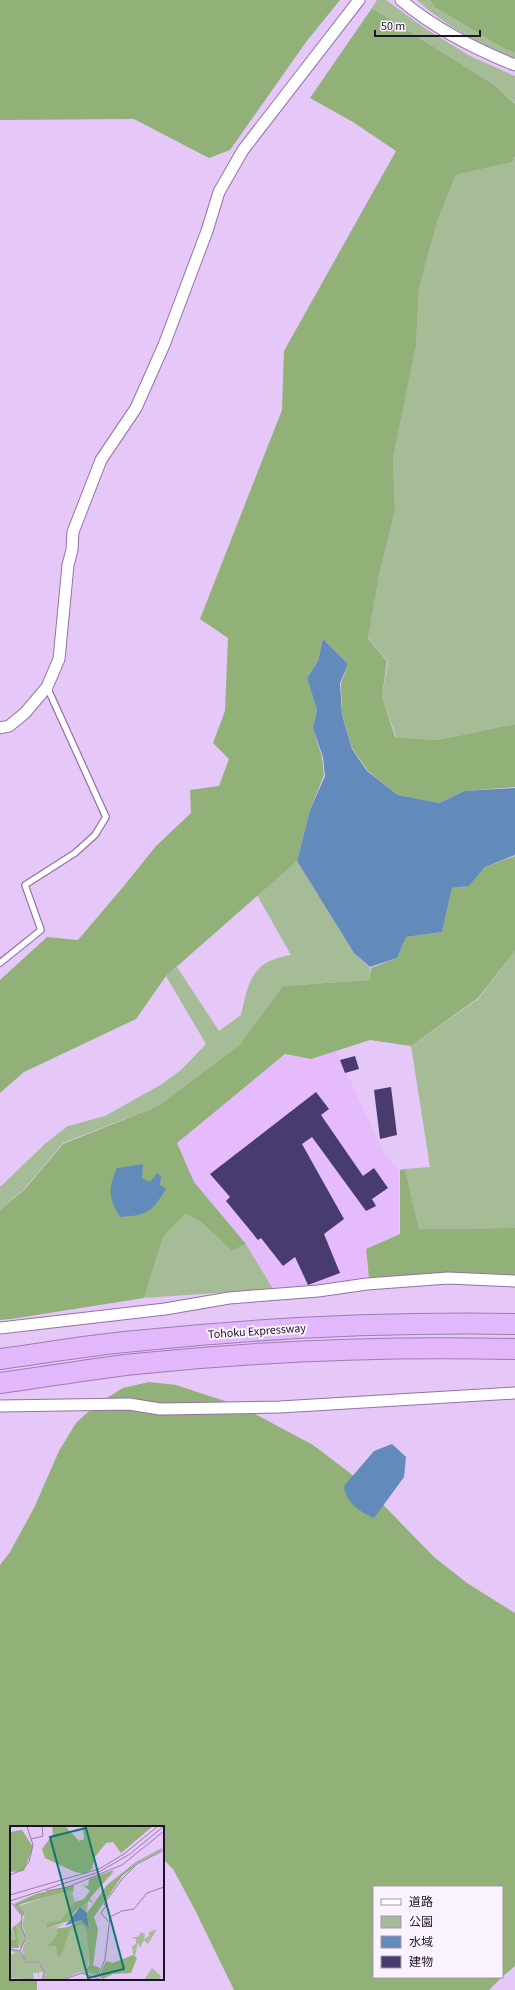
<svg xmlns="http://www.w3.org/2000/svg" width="515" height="1990" font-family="'Source Sans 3','Noto Sans JP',sans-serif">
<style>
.built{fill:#e5bbfd}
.green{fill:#a6bc97}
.forest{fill:#91b179}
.water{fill:#628aba}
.building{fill:#483c6f}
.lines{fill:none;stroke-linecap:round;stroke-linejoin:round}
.lane-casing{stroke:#9571a9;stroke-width:8}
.street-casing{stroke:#9571a9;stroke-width:13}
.highway-casing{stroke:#9e7db2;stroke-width:22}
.lane{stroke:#fff;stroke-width:5.5}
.street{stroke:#fff;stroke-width:11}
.highway{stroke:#e2b7fc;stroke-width:20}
.labels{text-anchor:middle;stroke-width:4;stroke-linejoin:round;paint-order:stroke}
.street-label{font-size:12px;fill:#201228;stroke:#faf2ff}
.inset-road{fill:none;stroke:#967fa5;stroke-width:1}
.view{fill:#0f766e;fill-opacity:0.15;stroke:#0f766e;stroke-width:2}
.inset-edge{fill:none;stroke:#201228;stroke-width:2}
</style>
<rect width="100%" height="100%" fill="#e5c7f8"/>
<path class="built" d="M336,1051L385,1155L399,1170V1234L365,1249L369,1278L273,1289L246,1244L194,1182L177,1143L285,1055L311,1059Z"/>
<path class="green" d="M377,0H386L426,29L470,56L515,76V103L496,86L372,8Z
M417,0H430L434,7L503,48L515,53V58C480,45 444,25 417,0Z
M515,157V724L437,740L396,737L382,696L388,661L368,639L379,576L395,510L393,459L416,346L419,288L438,219L456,175L513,162Z
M297,861L354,953L370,968L369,980L283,986L240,1046L158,1106L63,1143L25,1188L0,1210V1187L46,1143L68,1126L105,1116L162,1084L181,1070L206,1044L166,976L177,967L219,1031L241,1015C249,980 252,961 291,955L257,895Z
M515,951V1228L419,1229L405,1169L430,1167L411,1046L478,999Z
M186,1214L201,1222L232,1251L246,1244L273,1289L144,1298L163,1237Z"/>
<path class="forest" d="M0,0H340L306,42L230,150L209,158L134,119L0,120Z
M430,0H515V53L503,48L434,7Z
M372,8L496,86L515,104V156L513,162L456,175L438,219L419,288L416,346L393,459L395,510L379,576L368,639L387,661L382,696L395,737L437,740L515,724V787L465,791L439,803L398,795L368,771L352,748L342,714L341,683L348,664L323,639L318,661L307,678L317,710L313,728L322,757L324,775L310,810L297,861L166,976L136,1019L24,1072L0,1093V980L47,937L78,940L123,887L156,846L191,813L190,790L219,786L229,759L213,743L225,711L228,638L200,619L282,410L284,351L396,151L353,122L310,98Z
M515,856V951L478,998L411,1046L370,1040L311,1059L285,1054L177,1143L194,1182L246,1244L232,1251L201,1222L186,1214L163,1237L144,1298L11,1319L0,1320V1210L25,1189L63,1144L158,1106L239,1046L283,986L369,980L371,968L397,958L406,937L442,932L452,888L469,886L485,867Z
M405,1169L419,1229L515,1228V1277L449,1274L369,1278L366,1249L400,1234V1170Z
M149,1382L176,1385L240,1406L313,1445L359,1480L434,1557L467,1583L515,1613V1966L502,1977V1887H374V1977H502L489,1990H234L195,1910L173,1869L163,1859V1827H11V1979H37V1990H0V1565L10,1552L34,1508L59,1451L76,1423L97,1404L123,1388Z"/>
<path class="water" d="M323,639L348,664L340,683L342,715L352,749L367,771L398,795L439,803L465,791L515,788V855L485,867L469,886L452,888L442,932L406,937L397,958L370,967L354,953L297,861L310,810L325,776L323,757L313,728L317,710L307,678L318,661Z
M143,1164L142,1178L150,1182L157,1173L161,1176L160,1185L166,1189C151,1213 148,1215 120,1217C108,1197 108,1189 117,1168Z
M392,1444L406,1457L404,1477L374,1518C359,1511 346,1503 344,1486L374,1451Z"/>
<path class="building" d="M355,1056L359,1069L345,1073L340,1060Z
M391,1087L397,1135L380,1139L374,1090Z
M316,1092L329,1109L321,1115L363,1176L374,1168L388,1188L372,1199L376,1206L366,1211L312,1137L302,1144L344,1219L324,1234L340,1273L308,1285L295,1257L283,1266L261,1238L258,1240L226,1201L230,1197L210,1174Z"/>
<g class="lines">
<g class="lane-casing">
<path id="lane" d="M0,963L41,930L25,885L75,853L95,835L106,817L47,687"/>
</g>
<g class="street-casing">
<path id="street" d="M401,0C434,28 475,49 515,65
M0,728L9,726L25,713L47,687L59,659L68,565L72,550L73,532L101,460L136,408L164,345L207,231L219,192L243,150L359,0
M0,1328L165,1309L229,1298L318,1291L367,1284L448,1278L515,1281
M0,1406L129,1404L160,1409L280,1407L515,1393"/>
</g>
<g class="highway-casing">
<path id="highway" d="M0,1359C45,1353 90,1345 135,1341C261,1328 388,1322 515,1324
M0,1383C45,1377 90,1369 135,1364C261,1351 388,1346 515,1349"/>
</g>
<use href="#lane" class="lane"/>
<use href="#street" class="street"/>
<use href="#highway" class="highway"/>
</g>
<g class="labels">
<g class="street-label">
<text transform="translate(257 1331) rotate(-4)" y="4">Tohoku Expressway</text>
</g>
</g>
<g transform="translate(10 1826)">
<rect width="154" height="154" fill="#e5c7f8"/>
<path d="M105,45L81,70L80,73L84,77L78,75L77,87L69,80L75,78L77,73L94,53ZM61,63L65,76L59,87L51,94L36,97L37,102L55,98L44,103L47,105L46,110L37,121L46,120L47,131L52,127L60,104L72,98L76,104L79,130L78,139L75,144L87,150L70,146L51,154H33L36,146L30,136L17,135L14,132L12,125L17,112L12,99L15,87L9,80ZM12,93L11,100L16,110L11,123L6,113L0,115V100L6,113V100ZM147,103L138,118L134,114L130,122L128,117L125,130L123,129L122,120L126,118V113L121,111H128L131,106L135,108L134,113L139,110V106ZM0,124L9,125L16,136L29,137L35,145L32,154L33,146H29L28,154V147H23L24,154L0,152V129L5,127ZM142,142L151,150L149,154H134Z" fill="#a6bc97"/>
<path d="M42,0L56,1L69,15L74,13L73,0H143L111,27L103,16L96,17L85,31L82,43L75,48L65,46L35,32L32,23L43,8ZM12,4L23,21L14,45L0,46V6ZM154,21L150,25L127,37L121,43L112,50L84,91L88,103L83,139L90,142L88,149L75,145L79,139V130L76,104L72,98L60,104L52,128L47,131L46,120L37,121L46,110L47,105L43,103L58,101L71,94L79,103L77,87L97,59L126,36ZM104,44L75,78L65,85L59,95L37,102L36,97L51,94L65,76L74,73L80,65L73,59L78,60L79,53ZM64,59L63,67L61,64L11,78L9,80L15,87L13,90L4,78L26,68ZM12,94L6,100L9,122H0V115L6,113L2,102ZM123,129L127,132L121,147L103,148L93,153L89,151L96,135L103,137Z" fill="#91b179"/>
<path d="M70,81L77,87L79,103L71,94L55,100Z" fill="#628aba"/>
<path class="inset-road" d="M21,13L33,10L32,0M0,49L12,44L19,36L23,19L17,0M36,65L58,61L112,39L154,5M0,69L89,43L114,28L148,0M0,75L89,46L120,28L154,0M2,77L12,90L11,101L16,112L10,125M98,95L91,87L96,80L94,78L112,53L127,38L154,24M0,123L10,125L16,136H29L35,146L32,154M88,151L95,133L100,91L112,85L124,83L137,67L154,61M52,154L72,147L92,154"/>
<path class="view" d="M76,2L114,143L78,152L40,11Z"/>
<rect width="154" height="154" class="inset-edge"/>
</g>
<rect x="373" y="1886" width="130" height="92" fill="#faf2ff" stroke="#a398a9"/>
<rect x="381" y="1899" width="20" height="6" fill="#ffffff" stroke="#a398a9"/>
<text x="409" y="1906" font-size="12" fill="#201228">道路</text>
<rect x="381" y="1916" width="20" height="12" fill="#a6bc97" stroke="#a398a9"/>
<text x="409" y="1926" font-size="12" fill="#201228">公園</text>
<rect x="381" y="1936" width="20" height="12" fill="#628aba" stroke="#a398a9"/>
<text x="409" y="1946" font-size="12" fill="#201228">水域</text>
<rect x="381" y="1956" width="20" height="12" fill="#483c6f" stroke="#a398a9"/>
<text x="409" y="1966" font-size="12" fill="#201228">建物</text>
<path d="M375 30v6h105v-6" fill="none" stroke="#201228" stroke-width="2"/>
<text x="381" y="30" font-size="12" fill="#201228" stroke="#faf2ff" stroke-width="3" paint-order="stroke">50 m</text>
</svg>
